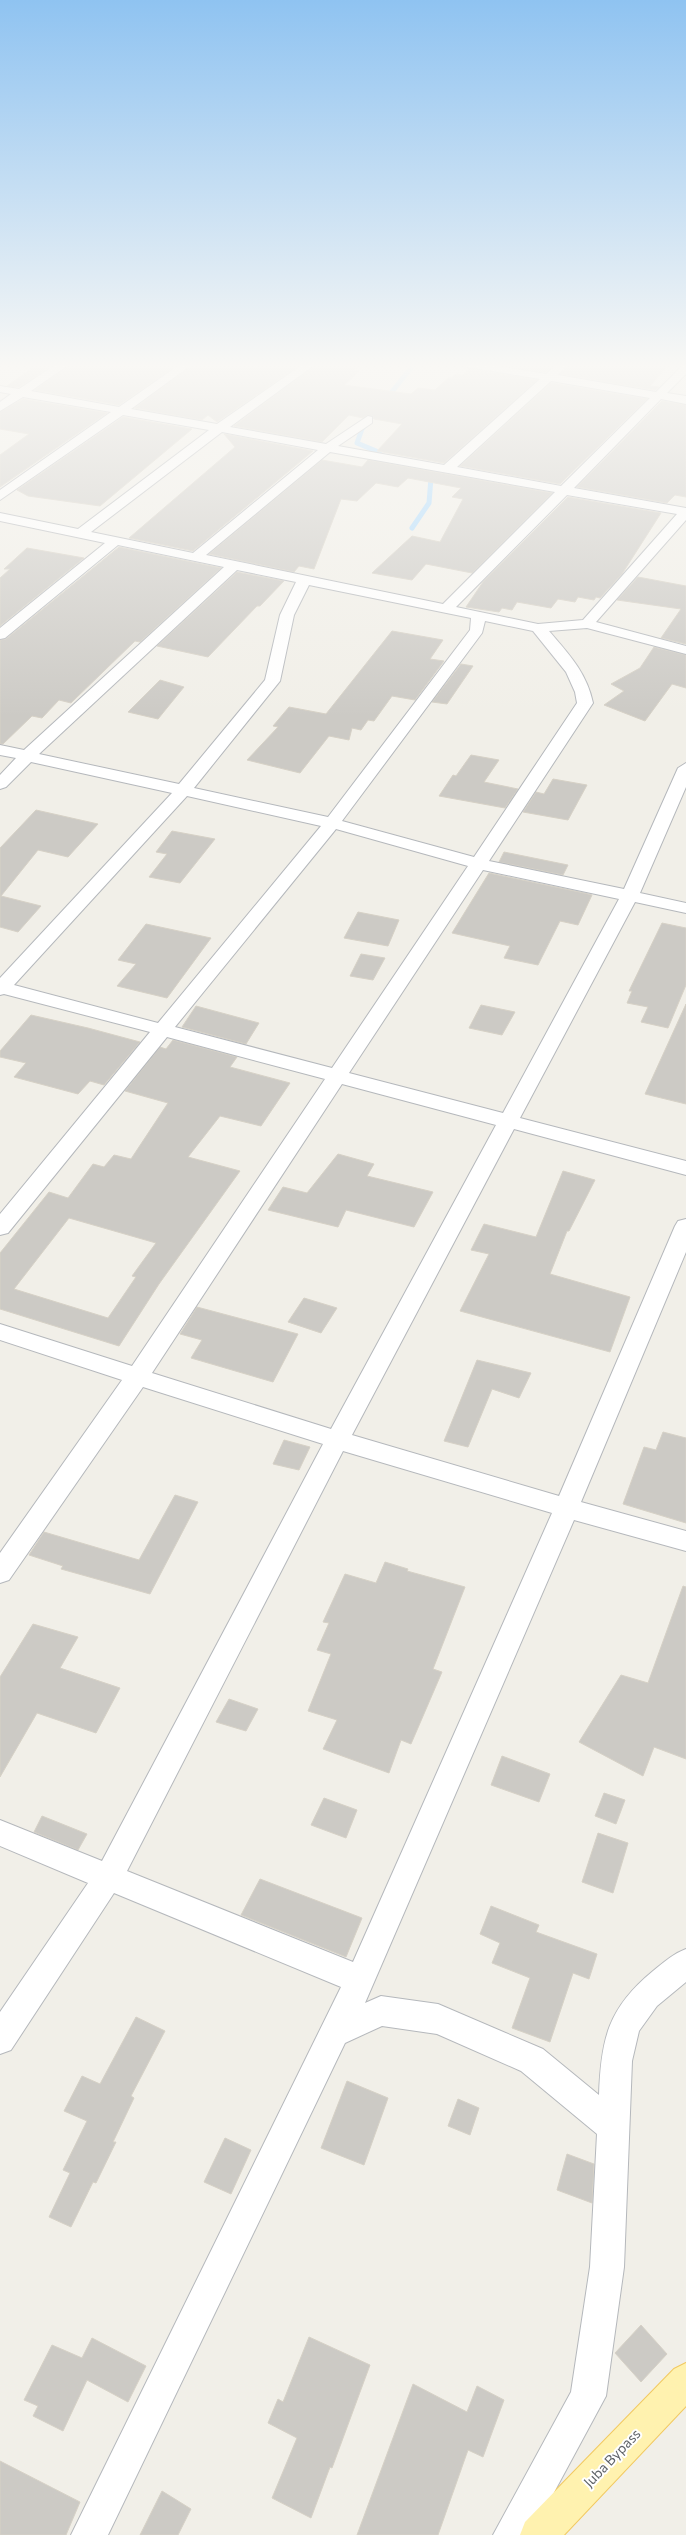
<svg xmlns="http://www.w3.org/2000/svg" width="686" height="2535" font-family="Commissioner,sans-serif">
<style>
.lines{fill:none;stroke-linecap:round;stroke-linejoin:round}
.stream{stroke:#aadaff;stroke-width:5}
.building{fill:#cccac5;stroke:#d6d1c6;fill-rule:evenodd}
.street-casing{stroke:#b5b8bc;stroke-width:2}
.primary-casing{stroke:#f2c960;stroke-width:2}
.street{fill:#fff;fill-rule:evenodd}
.primary{fill:#fff2af;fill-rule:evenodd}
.labels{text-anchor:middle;stroke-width:4;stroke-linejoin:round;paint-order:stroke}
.near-street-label{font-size:14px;fill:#5f6368;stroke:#fff}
</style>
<rect width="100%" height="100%" fill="#f1efe8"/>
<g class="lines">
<path class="stream" d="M386,459L376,451L357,443L362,429L415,363
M412,528L429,503L431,478L424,475"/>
</g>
<path class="building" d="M39,363H56L19,387L7,386Z
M72,363H180L119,405L35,390Z
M195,363H303L217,422L208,415L202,420L135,408Z
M318,363L358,367L354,370L359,371L344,385L411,394L418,388L435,390L448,378H451L456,374L463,375L469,369L537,380L444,463L377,451L402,424L374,419L373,416L368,415L363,418L349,415L322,442L234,426Z
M498,363H557L546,372L498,365Z
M572,363H571H670L650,386L659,387L655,390L561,374Z
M551,383L647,399L560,484L460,466Z
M23,399L107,413L0,487V455L29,434L0,429V412Z
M662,401L686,405V497L675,495L667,503L577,487Z
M123,417L192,429L100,506L28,496L17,490Z
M224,434L313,451L193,551L129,538L235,447Z
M322,460L362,467L368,460L552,493L472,573L426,564L412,580L372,573L412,536L440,542L463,499L452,497L461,488L408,478L398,487L376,483L357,501L341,499L314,569L299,566L294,572L209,554Z
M568,497L661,513L622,574L600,598L596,597L594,600L578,597L575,602L558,599L551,608L517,602L512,610L502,608L499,612L466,607L483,582Z
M119,547L221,568L140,642L135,641L73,701L71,703L59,700L42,718L32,716L3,744H0V640L6,639Z
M27,548L84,558L0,626V578L10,569H4Z
M237,572L284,581L260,606H257L208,657L157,646Z
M638,577L686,586V644L661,638L681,609L617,600Z
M392,631L443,640L430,659L444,661L415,700L392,696L374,721L368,720L361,730L352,728L349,740L329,736L300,773L247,760L278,727L273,726L289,707L326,714Z
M654,647L686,655V688L672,684L645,721L604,705L624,691L611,684L640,668Z
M461,664L473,666L447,704L432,702Z
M160,680L184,687L158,719L128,712Z
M471,755L499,760L484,782L518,789L505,808L439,796L453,775L456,776Z
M553,779L587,785L568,820L523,812L536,792L544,794Z
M36,810L98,824L68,857L38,850L1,896L41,906L18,932L0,927V848Z
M172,831L215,839L180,883L149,877L167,854L156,852Z
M504,852L568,865L563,875L499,862Z
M489,873L584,893L592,895L578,925L560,921L538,965L504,958L510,946L452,933Z
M358,912L399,920L388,946L344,938Z
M662,923L686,928V985L668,1028L641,1022L648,1007L627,1003L632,991H629Z
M146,924L211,938L167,998L117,986L136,964L118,960Z
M361,954L385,958L373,980L350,976Z
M686,1004V1104L645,1094Z
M481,1005L515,1012L502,1035L469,1028Z
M196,1006L259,1023L246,1044L182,1027Z
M31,1015L88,1028L140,1042L104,1085L90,1081L78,1094L14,1077L26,1063L0,1057V1051Z
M173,1040L237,1057L230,1067L290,1083L261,1126L220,1116L188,1157L240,1171L159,1284L119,1346L0,1309V1253L49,1192L68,1198L93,1164L104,1167L114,1155L131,1159L168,1103L125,1091L160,1047L166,1049ZM69,1218L156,1243L132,1276L136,1277L108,1318L14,1289Z
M338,1154L374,1164L367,1176L433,1192L414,1227L346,1210L338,1227L268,1210L283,1187L307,1193Z
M563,1171L595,1180L569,1231H567L550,1274L630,1297L610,1352L460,1311L489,1254L471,1250L484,1224L536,1237Z
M304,1298L337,1308L321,1333L288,1322Z
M197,1307L298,1334L273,1382L191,1358L202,1340L180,1334Z
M477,1360L531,1373L519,1398L492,1389L468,1447L444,1441Z
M663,1432L686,1438V1523L623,1504L644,1447L656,1450Z
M284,1440L310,1447L299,1470L273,1464Z
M175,1495L198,1502L150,1594L61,1569L63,1566L29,1555L44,1532L139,1560Z
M385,1562L408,1569L407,1571L465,1587L433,1669L442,1672L411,1744L401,1740L389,1773L323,1749L337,1720L308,1711L331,1654L317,1650L329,1623L323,1622L345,1574L376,1583Z
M683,1586L686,1587V1759L654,1747L643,1776L579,1742L621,1675L648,1683Z
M33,1624L78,1637L60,1668L120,1688L96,1733L37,1713L0,1777V1677Z
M229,1699L258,1709L246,1731L216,1722Z
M502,1756L550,1774L539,1802L491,1785Z
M604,1793L625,1800L616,1824L595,1816Z
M324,1798L357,1810L346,1838L311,1825Z
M42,1816L87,1834L78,1850L34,1832Z
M598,1833L628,1843L613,1893L582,1882Z
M260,1879L362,1918L346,1957L241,1915Z
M491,1906L539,1925L536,1932L597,1954L589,1979L573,1973L550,2042L512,2028L530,1978L492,1963L500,1943L480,1934Z
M136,2017L165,2031L131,2096L134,2098L113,2142H116L96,2183L93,2182L71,2227L49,2217L70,2173L63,2170L87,2121L64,2111L82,2076L100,2084Z
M347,2081L388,2098L364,2165L321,2148Z
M458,2099L479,2108L470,2135L448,2126Z
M225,2138L251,2150L231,2194L204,2182Z
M567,2154L594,2164L592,2203L557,2190Z
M641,2325L667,2354L641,2382L615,2353Z
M309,2337L370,2365L332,2468L330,2467L311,2518L272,2498L297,2438L268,2423L278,2399L283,2402Z
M92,2338L146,2366L128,2402L87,2380L63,2431L33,2416L38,2406L24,2400L52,2345L82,2358Z
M413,2384L467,2412L477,2386L504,2400L483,2457L468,2450L438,2535H357Z
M0,2461L80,2502L66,2535H0Z
M162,2491L191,2509L178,2535H140Z"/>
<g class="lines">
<g class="street-casing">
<path id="street" d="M58,363H71L31,391L119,407L182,363H194L131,409L217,424L305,363H317L230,427L326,444L368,416L372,417V423L338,446L444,465L540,379L461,366L456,363H479L546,374L559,363H570L558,375L656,392L682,366L686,365V374L667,393L686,396V404L661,399L574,488L686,508V520L596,622L686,646V654L587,628L549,631C568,653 587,673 593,703L489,861L624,889L678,768L686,763V787L640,893L686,903V913L635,902L520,1118L686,1161V1175L514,1129L352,1435L559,1496L675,1226L678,1221L686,1219V1252L581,1502L686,1531V1551L574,1520L365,2003L381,1996L438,2004L543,2049L599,2095C601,2039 608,2008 653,1971C664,1962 673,1954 686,1949V1982L657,2006L639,2031L632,2061L624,2267L606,2396L531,2535H493L571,2392L590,2267L597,2134L521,2071L437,2034L382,2026L345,2043L108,2535H71L341,1987L114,1893L11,2050L0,2054V2012L88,1883L0,1846V1820L102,1861L323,1444L143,1387L9,1580L0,1583V1553L122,1380L0,1340V1324L132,1366L325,1079L167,1037L8,1233L0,1235V1214L150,1032L4,994L0,995V978L172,793L31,762L6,787L0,789V775L16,758L0,755V745L24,750L224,567L118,545L5,638L0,639V628L105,543L0,521V513L78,529L209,430L123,415L0,500V490L111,412L23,397L0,411V402L11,394L0,392V386L19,389ZM551,381L650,398L561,486L457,467ZM222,432L318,450L193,553L91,532ZM330,452L555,492L443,604L206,555ZM567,495L677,514L583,620L538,624L456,607ZM237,570L296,582L280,615L265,680L179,784L39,754ZM309,585L471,618L470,630L328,817L194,788L280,681L294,615ZM485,621L533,631L566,672L575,692L577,703L474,857L342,821L482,633ZM187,796L321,826L158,1023L14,985ZM336,829L468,866L332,1068L175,1027ZM483,870L619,899L503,1113L349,1073ZM342,1084L496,1125L331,1429L152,1373ZM343,1451L552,1513L353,1962L127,1871Z"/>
</g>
<g class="primary-casing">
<path id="primary" d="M686,2363V2406L564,2535H520L525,2522L674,2369Z"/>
</g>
<use href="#street" class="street"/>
<use href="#primary" class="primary"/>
</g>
<linearGradient id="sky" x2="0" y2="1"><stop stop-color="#8fc3f1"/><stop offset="0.51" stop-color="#f9f8f5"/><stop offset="1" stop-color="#f9f8f5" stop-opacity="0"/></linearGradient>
<rect width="686" height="717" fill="url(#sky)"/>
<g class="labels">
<g class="near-street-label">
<text transform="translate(612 2458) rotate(-46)" y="5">Juba Bypass</text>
</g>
</g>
</svg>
